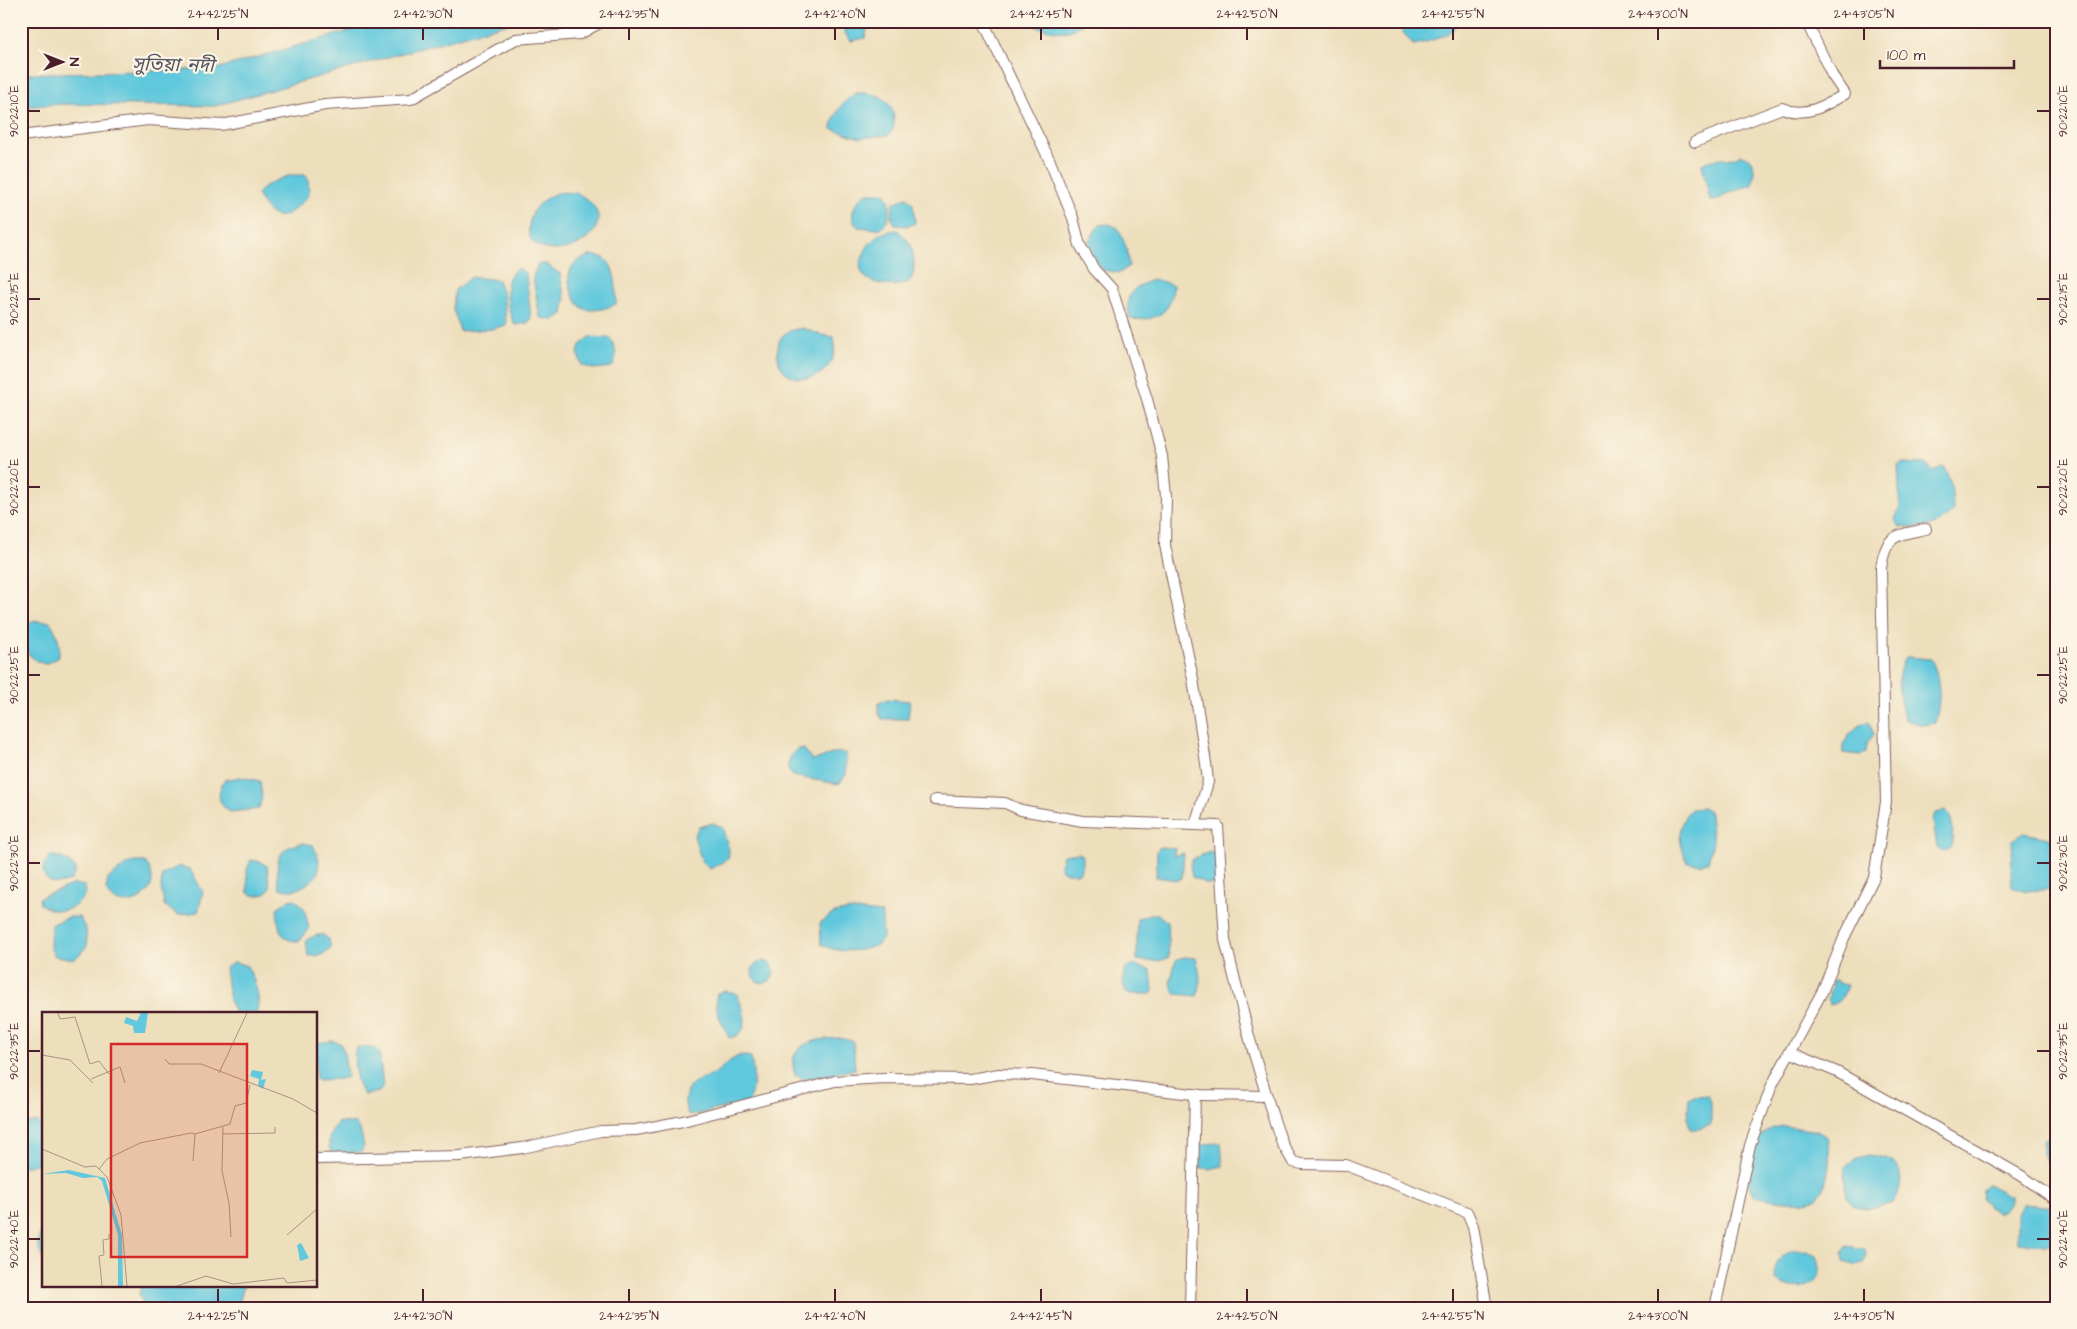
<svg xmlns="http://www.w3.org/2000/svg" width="2077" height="1329" font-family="'Architects Daughter','Noto Sans Bengali',sans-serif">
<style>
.water{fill:#61c8dd;stroke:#567484}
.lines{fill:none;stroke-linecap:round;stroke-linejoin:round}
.minor-casing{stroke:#83625e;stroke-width:12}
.minor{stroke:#fff;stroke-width:10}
.ticks{fill:none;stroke:#4a1f2b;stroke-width:2}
.labels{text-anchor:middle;stroke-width:4.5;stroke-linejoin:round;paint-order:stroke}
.water-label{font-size:19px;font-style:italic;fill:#515260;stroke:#fcf5e5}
.inset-road{fill:none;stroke:#ac9282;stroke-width:1}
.view{fill:#d62828;fill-opacity:0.15;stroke:#d62828;stroke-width:2.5}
.inset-edge{fill:none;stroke:#4a1f2b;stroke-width:2.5}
.neatline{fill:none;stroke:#4a1f2b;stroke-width:2}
.ticks-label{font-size:12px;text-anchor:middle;fill:#4a1f2b}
</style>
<rect width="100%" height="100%" fill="#fcf5e5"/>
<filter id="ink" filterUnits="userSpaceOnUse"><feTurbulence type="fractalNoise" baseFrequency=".02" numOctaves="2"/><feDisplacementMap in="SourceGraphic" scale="10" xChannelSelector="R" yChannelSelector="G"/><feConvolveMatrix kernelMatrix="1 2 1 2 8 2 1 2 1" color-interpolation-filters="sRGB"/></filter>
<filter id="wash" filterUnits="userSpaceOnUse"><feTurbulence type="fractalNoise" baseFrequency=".0096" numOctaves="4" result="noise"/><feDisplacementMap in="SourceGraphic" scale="20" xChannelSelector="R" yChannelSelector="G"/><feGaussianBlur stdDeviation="1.12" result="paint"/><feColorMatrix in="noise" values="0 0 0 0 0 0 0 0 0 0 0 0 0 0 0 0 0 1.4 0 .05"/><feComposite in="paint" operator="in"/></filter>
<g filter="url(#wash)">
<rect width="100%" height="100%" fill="#eddebc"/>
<path class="water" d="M384,21H516L215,106L60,104L21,107V74L216,69Z
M843,21H869L865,38L851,41L844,32Z
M1035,21H1084C1072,37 1053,31 1037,27Z
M1400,21H1459C1453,36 1427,42 1413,45L1402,31Z
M857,93C877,92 893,99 894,120C894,127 893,131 888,135L860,138L832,129C832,116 846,97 857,93Z
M1740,155L1746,156C1755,162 1756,175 1752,185L1728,193L1718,200L1710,201L1702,164C1714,156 1728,162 1740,155Z
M292,175H305L308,178L309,195C286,219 275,228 257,194C266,183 279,179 292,175Z
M577,193C633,223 563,267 534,243C524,235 530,213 538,205C541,201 550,196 554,194C561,191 570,193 577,193Z
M868,193H885C894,203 890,217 883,227L877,229L858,227C846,217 856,198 868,193Z
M907,197L913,204L915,223L908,226L896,225L891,217L894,203Z
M1109,224L1118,228L1127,249L1129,266L1120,273L1103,270L1094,259L1089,240L1099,225Z
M898,230C901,234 906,238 909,242C914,250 918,277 907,283C897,288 873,285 865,277C863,275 861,270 860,267C865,245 874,232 898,230Z
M592,255C595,256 601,257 604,258C616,266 617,292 616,304C608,308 594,312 585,309C579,307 577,302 574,297C564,275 568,262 592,255Z
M538,264H546L560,274L565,299L563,314L554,320L540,318L533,277Z
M519,268L526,274L531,318L528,323L515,325C507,312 500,275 519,268Z
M471,277L498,280L504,297L506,325L492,329L460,331L453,308L455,290Z
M1154,279L1173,285C1172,314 1156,321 1130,319C1124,293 1131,289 1154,279Z
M803,328L821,335L834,337C843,387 772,394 778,347C780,332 790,330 803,328Z
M590,337L610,338C615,347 619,357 612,367L593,369L582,365L578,355L580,345Z
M1903,463L1925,464L1934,472L1943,466C1952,481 1953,494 1953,511C1934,530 1926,527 1900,527L1895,520L1900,506L1898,466Z
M36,621L50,622C58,634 61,644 58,658L45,664C41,663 37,661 34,659C21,650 17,624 36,621Z
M1906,657L1931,659C1941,678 1941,703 1935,723L1923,725L1905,720C1900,704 1893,671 1906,657Z
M887,699L910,701L908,719H882L878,712L879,703Z
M1869,722L1874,734L1867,744L1866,753L1860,755L1843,753C1841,741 1857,723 1869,722Z
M797,749H804L812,760C825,759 832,750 846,753V775L839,784L792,776C784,766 789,757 797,749Z
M241,777L260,781L262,796L259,809L229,812C217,802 217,794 224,780Z
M1702,808L1709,811L1710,815L1713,842L1708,862L1700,864L1688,862C1678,844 1676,823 1691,809Z
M1946,811C1955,822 1953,834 1951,846L1946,851L1937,848L1933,820L1935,813Z
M713,823L722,827L729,850L728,859L710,869L702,862L694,836L699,827Z
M2023,833L2056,839V889L2026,891L2012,886L2011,870L2013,840Z
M304,843L313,845L319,859L318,874C307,886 295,894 279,888C275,863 276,846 304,843Z
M1160,847L1175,848L1174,856L1184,853L1182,878L1177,880L1156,877L1157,851Z
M1210,852L1217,855V883L1207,884L1192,877L1190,864L1194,858Z
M1079,853L1083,856V864L1079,873H1067L1060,869L1063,855Z
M50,856C61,856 70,861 76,869L71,880C48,892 34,871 50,856Z
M251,860L261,862L267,866L270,888L265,894L256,896L248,893L247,869Z
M135,862H145C171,894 118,919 106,890L108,879L127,864Z
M179,866L190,869L203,892L198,912L178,915L164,905L161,888L162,875Z
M74,884L85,886L86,894C74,911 59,916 40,904L39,898Z
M295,899L304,908L309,928L300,941C279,943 278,925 277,908L288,900Z
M852,910L882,913L883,938L879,944C864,952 836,954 821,944L820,923L834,913Z
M1149,914H1158L1167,922L1169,957C1160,963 1147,962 1137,960V919Z
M69,917H79L86,929L87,946L75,959L55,956L50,947L51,925Z
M317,935H324L329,940L331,948L322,955L308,956L306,940Z
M1184,957L1196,958C1200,970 1202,985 1197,996L1175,994L1170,983L1176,960Z
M752 972a11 11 0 1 1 22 0a11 11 0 1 1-22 0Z
M235,962L247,966C254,979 262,998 256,1013H235L229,1000L225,968Z
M1132,965L1151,970L1153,991L1151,994H1127C1122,985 1122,978 1125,968Z
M1836,980L1840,984L1847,985C1844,995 1841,1002 1830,1005L1828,999L1833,981Z
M725,991L736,993C744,1009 754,1034 729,1038C723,1023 713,1011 717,993Z
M839,1038L853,1041L855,1069L807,1080L795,1075C785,1044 814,1039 839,1038Z
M332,1041L340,1043L344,1051L347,1077L341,1079L316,1080V1043Z
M360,1047L373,1048L379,1052L383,1086L379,1092L364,1095C356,1088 352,1058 356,1048Z
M741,1055L751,1057C754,1074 755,1086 748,1102L689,1116C682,1105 684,1087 697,1081C703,1078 710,1077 715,1073C725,1066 730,1059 741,1055Z
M1708,1095L1711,1102V1125L1699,1129H1691L1687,1118L1689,1099L1694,1096Z
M39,1122C45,1130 48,1153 40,1161C36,1165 27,1166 21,1167V1123Z
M338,1122L356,1124L360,1129L364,1146L361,1152L333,1155C325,1141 330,1134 338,1122Z
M1785,1126L1817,1131L1827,1137C1832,1157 1829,1181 1818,1198C1797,1205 1778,1200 1757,1197C1744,1187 1751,1153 1758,1140C1763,1130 1775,1127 1785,1126Z
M2053,1137L2056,1138V1164L2047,1162L2042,1152L2043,1140Z
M1216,1143H1221L1223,1166L1209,1169L1198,1167L1197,1145Z
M1869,1155C1876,1156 1886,1157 1893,1162C1905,1171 1901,1193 1893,1203C1857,1214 1840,1208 1846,1167L1857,1158Z
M1988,1184L2010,1196C2011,1206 2006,1209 1997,1213L1989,1208L1981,1199L1982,1190Z
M2023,1204L2056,1207V1246L2017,1242V1213Z
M44,1229V1260C37,1251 35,1238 44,1229Z
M1847,1246L1865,1249L1866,1255L1863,1263L1854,1265L1844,1262L1843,1253Z
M1793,1251H1804L1817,1256C1831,1288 1795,1295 1776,1280C1773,1265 1778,1256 1793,1251Z
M141,1285H244L238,1308H145L139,1294Z"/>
</g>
<g filter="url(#ink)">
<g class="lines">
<g class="minor-casing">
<path id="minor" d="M21,136L148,120L221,125L325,105L411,99L516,39L580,34L603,21
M1695,142L1782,108C1805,118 1825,106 1845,94L1832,75L1806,21
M935,800L1005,803L1021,810L1083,821L1195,825L1208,782L1206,763L1193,679L1165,545L1166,496L1162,456L1147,399L1112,289L1094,269L1080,245L1073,218L1049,159L983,21
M1195,825L1218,826L1225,940L1250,1040L1272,1114L1282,1143L1293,1162L1302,1164L1346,1165L1467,1212L1473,1226L1487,1308
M1789,1052L1837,1072L2022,1176L2056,1200
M316,1159L460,1156L522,1148L601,1131L636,1130L683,1121L835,1081L883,1078L970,1079L999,1074L1032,1075L1201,1095L1267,1096
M1190,1308L1195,1094
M1715,1308L1750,1145L1772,1085L1822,992L1844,938L1874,877L1886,802L1881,568C1886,534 1895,536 1926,529"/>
</g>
<use href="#minor" class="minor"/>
</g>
</g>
<path class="ticks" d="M218,28V40M423,28V40M629,28V40M835,28V40M1041,28V40M1247,28V40M1453,28V40M1658,28V40M1864,28V40M28,111H40M2037,111H2050M28,299H40M2037,299H2050M28,487H40M2037,487H2050M28,675H40M2037,675H2050M28,863H40M2037,863H2050M28,1051H40M2037,1051H2050M28,1239H40M2037,1239H2050M218,1289V1302M423,1289V1302M629,1289V1302M835,1289V1302M1041,1289V1302M1247,1289V1302M1453,1289V1302M1658,1289V1302M1864,1289V1302"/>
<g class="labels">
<g class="water-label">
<text transform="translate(173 64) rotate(1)" y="7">সুতিয়া নদী</text>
</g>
</g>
<g transform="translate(42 1012)">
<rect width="275" height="275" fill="#eddebc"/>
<path d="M99,1H106L103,21H92L91,14L82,11L84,5L95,9ZM210,58L221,60L219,68L224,67L221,77L216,74L217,67L208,64ZM27,158L63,166L80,223L81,274H76V223L60,169L55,165L41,166L24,161L0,162ZM259,231L267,246L258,249L255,233Z" fill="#61c8dd"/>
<path class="inset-road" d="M16,1L18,7L33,5L48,52L57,49L67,62M0,43L28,48L51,71M123,47L127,52H159L251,87L275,101M177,61L205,1M49,67L78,55L83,71M181,115L180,159L187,191L189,225M153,122L188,112L193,94L204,91L208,73M181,122L233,121V115M0,137L43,155L54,154L65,165L79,203L85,274M57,157L65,147L98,131L149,121L153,122L151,149M245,223L275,197M60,274L57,244L62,243L61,228L67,227V222M135,274L164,264L191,272L242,266L245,271L275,268"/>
<path class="view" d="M69,32H205V245H69Z"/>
<rect width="275" height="275" class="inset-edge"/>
</g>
<rect width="2077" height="1329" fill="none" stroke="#fcf5e5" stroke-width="55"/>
<g transform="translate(62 62) rotate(90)" stroke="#fcf5e5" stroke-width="4" paint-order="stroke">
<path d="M0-4L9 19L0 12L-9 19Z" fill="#4a1f2b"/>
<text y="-8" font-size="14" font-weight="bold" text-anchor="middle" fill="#4a1f2b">N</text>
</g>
<path d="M1880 60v8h134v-8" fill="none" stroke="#4a1f2b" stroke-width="2.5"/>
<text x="1887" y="60" font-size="15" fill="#4a1f2b" stroke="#fcf5e5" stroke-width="4" paint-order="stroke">100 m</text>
<rect x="28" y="28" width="2022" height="1274" class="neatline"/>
<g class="ticks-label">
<text x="218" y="18">24°42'25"N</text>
<text x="423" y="18">24°42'30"N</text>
<text x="629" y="18">24°42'35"N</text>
<text x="835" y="18">24°42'40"N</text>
<text x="1041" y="18">24°42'45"N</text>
<text x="1247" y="18">24°42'50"N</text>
<text x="1453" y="18">24°42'55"N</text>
<text x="1658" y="18">24°43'00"N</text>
<text x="1864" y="18">24°43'05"N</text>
<text transform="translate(2063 111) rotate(-90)" y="4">90°22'10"E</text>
<text transform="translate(14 111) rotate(-90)" y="4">90°22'10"E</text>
<text transform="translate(2063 299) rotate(-90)" y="4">90°22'15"E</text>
<text transform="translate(14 299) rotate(-90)" y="4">90°22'15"E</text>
<text transform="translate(2063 487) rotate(-90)" y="4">90°22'20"E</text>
<text transform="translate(14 487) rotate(-90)" y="4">90°22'20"E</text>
<text transform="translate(2063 675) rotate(-90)" y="4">90°22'25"E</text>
<text transform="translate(14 675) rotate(-90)" y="4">90°22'25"E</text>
<text transform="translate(2063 863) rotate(-90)" y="4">90°22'30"E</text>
<text transform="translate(14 863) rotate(-90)" y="4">90°22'30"E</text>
<text transform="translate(14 1051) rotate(-90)" y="4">90°22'35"E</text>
<text transform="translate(2063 1051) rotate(-90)" y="4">90°22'35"E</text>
<text transform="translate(2063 1239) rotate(-90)" y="4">90°22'40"E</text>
<text transform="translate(14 1239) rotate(-90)" y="4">90°22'40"E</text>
<text x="218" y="1320">24°42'25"N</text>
<text x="423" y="1320">24°42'30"N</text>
<text x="629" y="1320">24°42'35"N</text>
<text x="835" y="1320">24°42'40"N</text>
<text x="1041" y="1320">24°42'45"N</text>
<text x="1247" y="1320">24°42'50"N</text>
<text x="1453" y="1320">24°42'55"N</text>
<text x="1658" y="1320">24°43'00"N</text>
<text x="1864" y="1320">24°43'05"N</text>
</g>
</svg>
